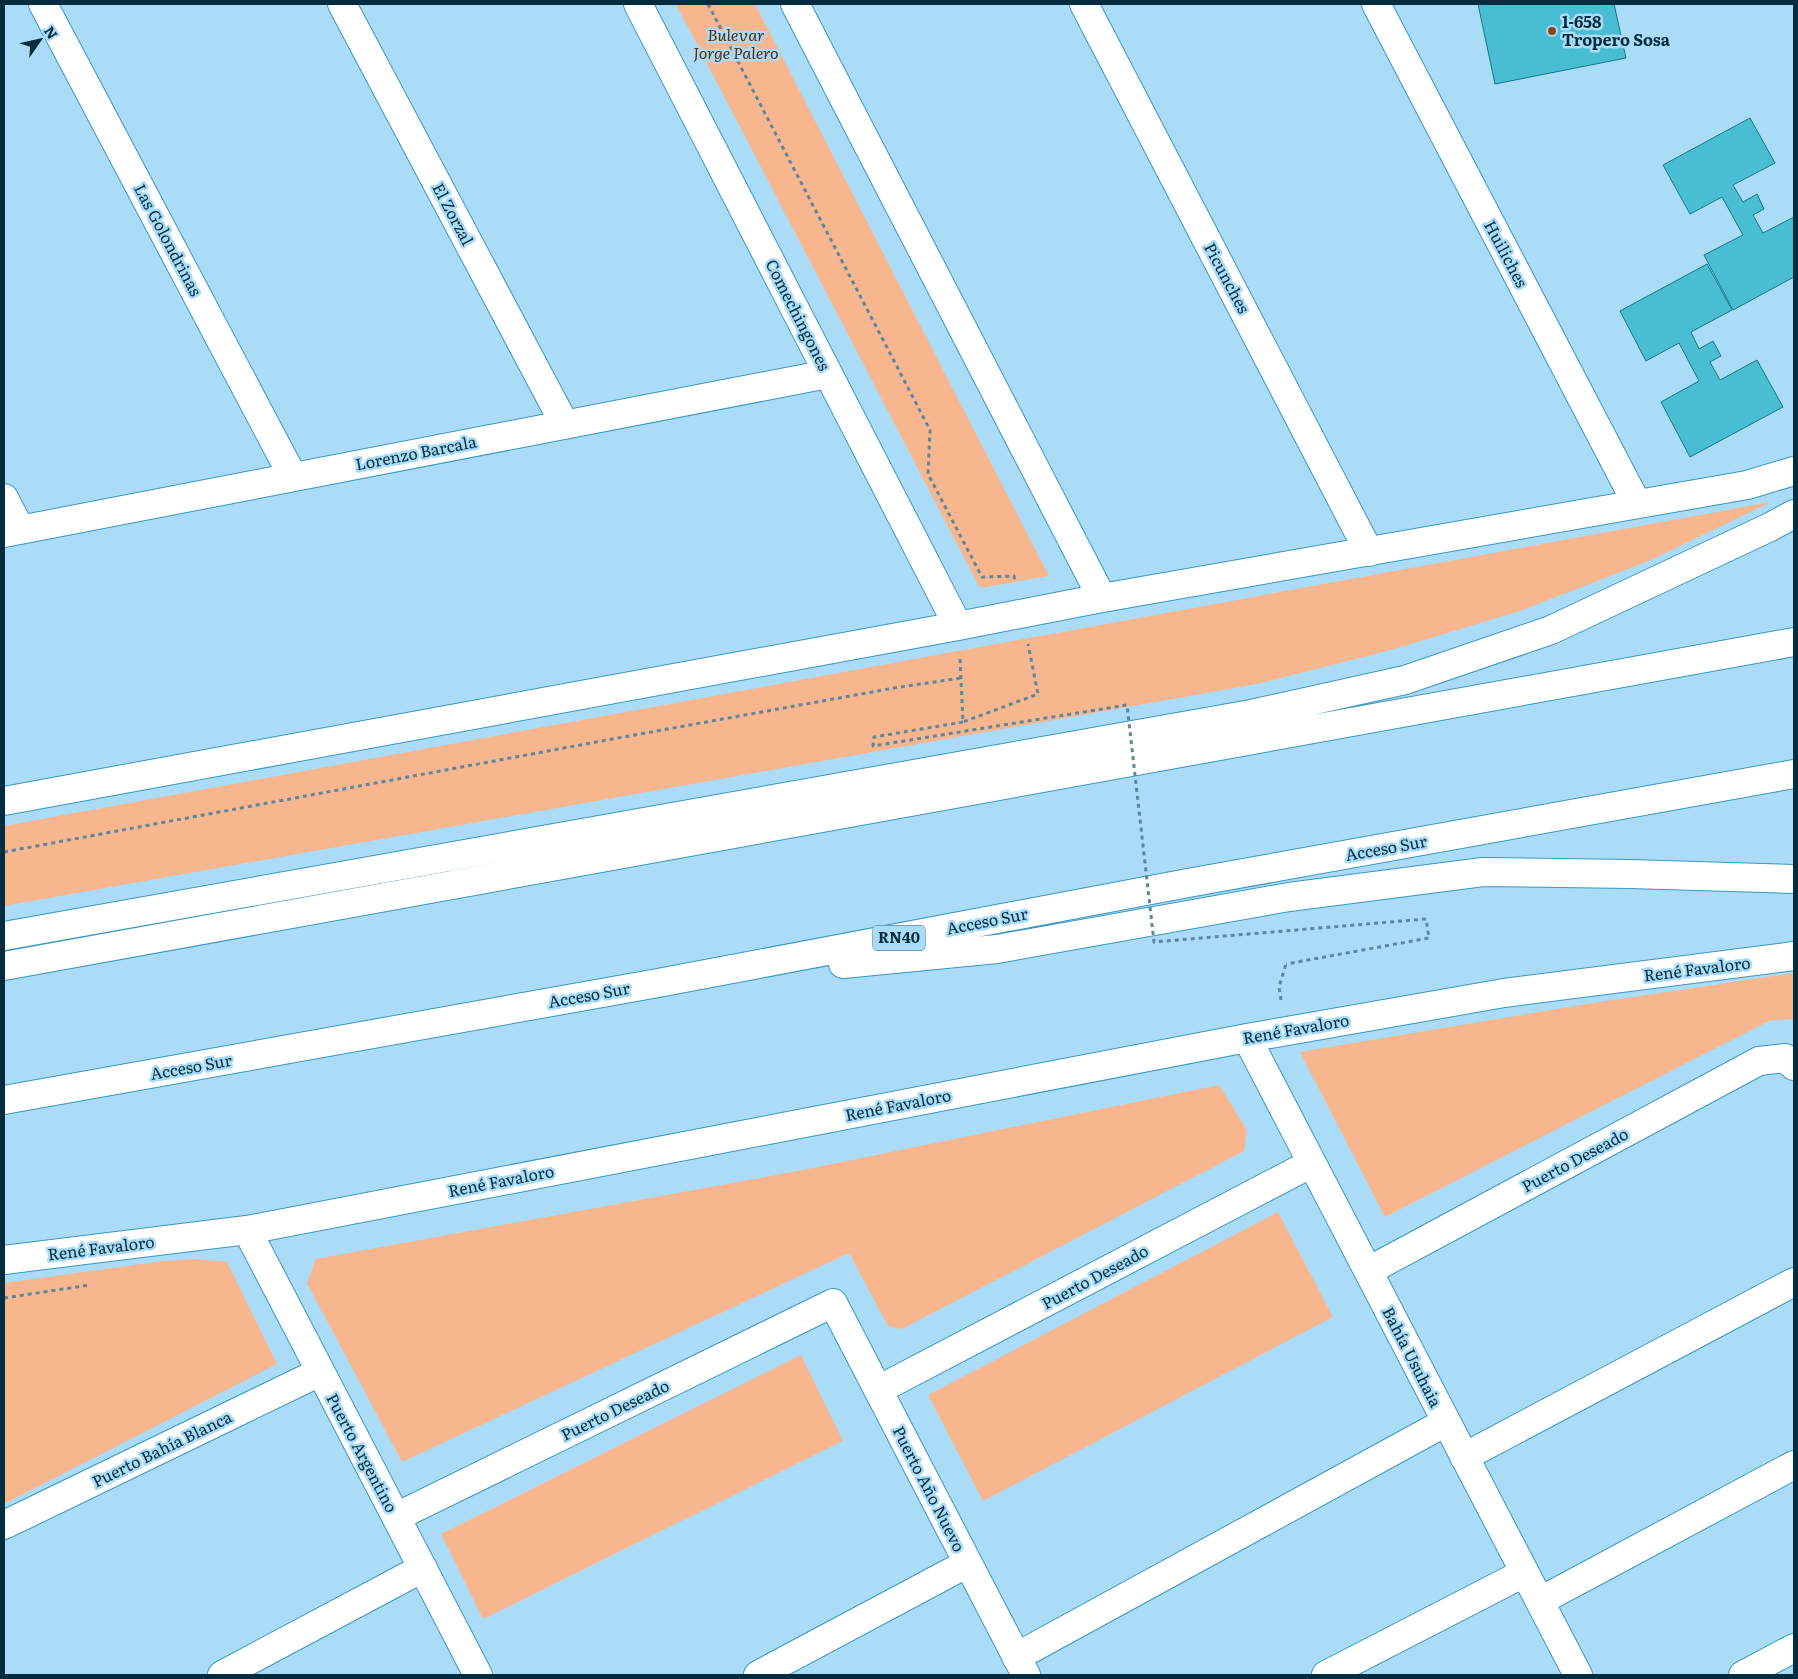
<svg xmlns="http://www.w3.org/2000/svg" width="1798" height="1679" font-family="Literata,serif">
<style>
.green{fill:#f8b68f}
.building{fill:#49bed3;stroke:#167786}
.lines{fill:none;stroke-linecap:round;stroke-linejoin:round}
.street-casing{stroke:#3997c1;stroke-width:30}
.highway-casing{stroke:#3997c1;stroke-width:30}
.path{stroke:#5a889e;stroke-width:3;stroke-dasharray:4 4;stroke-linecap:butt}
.street{stroke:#fff;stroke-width:28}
.highway{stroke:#fff;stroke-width:28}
.path-bridge{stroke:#5a889e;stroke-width:3;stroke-dasharray:4 4;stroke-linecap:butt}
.poi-dot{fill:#884515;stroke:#aadcf7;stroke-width:2}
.labels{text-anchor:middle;stroke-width:5;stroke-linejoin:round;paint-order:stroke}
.shield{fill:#aadcf7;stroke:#356276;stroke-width:1}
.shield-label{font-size:15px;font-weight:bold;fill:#032d3e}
.poi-label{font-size:16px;font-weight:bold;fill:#032d3e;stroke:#aadcf7;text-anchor:start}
.park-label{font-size:16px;font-style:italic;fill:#5a2c0d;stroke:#aadcf7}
.street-label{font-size:16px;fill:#032d3e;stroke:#aadcf7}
</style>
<rect width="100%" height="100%" fill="#aadcf7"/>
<path class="green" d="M676,4H755L1049,576L980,588Z
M1771,502L1651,560L1520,611L1391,650L1257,684L4,906V826Z
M1794,973V1021L1788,1019L1769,1021L1385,1217L1300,1052L1593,1003Z
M1219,1085L1247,1130L1244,1151L902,1329L888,1326L849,1253L402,1462L307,1283L316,1259L803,1170Z
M1278,1212L1333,1317L983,1501L928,1395Z
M197,1259L227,1262L277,1364L4,1504V1283L163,1261Z
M801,1355L843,1441L483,1619L441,1534Z"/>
<path class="building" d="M1478,4H1614L1626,58L1495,84Z
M1750,118L1775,163L1733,185L1743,202L1757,194L1764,209L1753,215L1763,233L1794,217V277L1733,310L1704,255L1743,235L1722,197L1690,214L1663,165Z
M1707,264L1732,310L1691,332L1699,349L1713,341L1721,356L1710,362L1720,380L1757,360L1783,407L1690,457L1661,402L1699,381L1679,343L1646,361L1620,311Z"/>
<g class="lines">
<g class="street-casing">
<path id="street" d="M43,4L293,477
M342,4L565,425
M638,4L958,626
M795,4L1102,598
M1084,4L1369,552
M1376,4L1637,504
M4,498L20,529
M4,533L828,374
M4,801L958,626L1102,598L1747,485L1794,471
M1247,1038L1578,1675
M247,1230L478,1675
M4,1260L247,1230L1247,1038L1504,993L1794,956
M1368,1271L1759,1061L1785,1058L1794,1066
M878,1390L1312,1163
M1464,1457L1794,1282
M396,1517L833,1303L1026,1675
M4,1525L320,1372
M1540,1601L1794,1465
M1016,1657L1446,1422
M222,1675L423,1568
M758,1675L968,1563
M1326,1675L1524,1573
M1743,1675L1794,1648"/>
</g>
<g class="highway-casing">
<path id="highway" d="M4,936L1251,714L1405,680L1551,630L1770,527L1794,514
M843,964L997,949L1289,897L1483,872L1630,874L1794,879
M4,966L1794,642
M4,1100L658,983L1188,883L1794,774"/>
</g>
<path class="path" d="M708,4L930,430L928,474L982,577L1014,576L1015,582
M960,659L963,722L1038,694L1028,644
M4,852L618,738L894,688L961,678
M1281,1000L1279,987L1286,964
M4,1298L90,1285"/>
<use href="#street" class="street"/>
<use href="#highway" class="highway"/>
<path class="path-bridge" d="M963,722L874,737L873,746L1127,705L1154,942L1426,919L1429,938L1286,964"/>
</g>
<circle class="poi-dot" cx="1552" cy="31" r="5"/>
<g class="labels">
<rect class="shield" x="873" y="925.5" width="52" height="25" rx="4"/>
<g class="shield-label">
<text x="899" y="943">RN40</text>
</g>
<g class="poi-label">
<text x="1562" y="28">1-658<tspan x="1562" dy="18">Tropero Sosa</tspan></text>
</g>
<g class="park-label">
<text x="736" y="41">Bulevar<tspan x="736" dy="18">Jorge Palero</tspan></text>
</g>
<g class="street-label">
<text transform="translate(453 214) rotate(62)" y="6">El Zorzal</text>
<text transform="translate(168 240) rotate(62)" y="6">Las Golondrinas</text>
<text transform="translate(1506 254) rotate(62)" y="6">Huiliches</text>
<text transform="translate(1227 278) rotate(62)" y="6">Picunches</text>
<text transform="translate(798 315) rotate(63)" y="6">Comechingones</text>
<text transform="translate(416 453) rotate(-11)" y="6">Lorenzo Barcala</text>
<text transform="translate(1386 848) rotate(-10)" y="6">Acceso Sur</text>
<text transform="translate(987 921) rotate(-11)" y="6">Acceso Sur</text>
<text transform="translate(1697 969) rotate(-7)" y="6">René Favaloro</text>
<text transform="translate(589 995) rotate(-10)" y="6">Acceso Sur</text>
<text transform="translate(1296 1029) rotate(-10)" y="6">René Favaloro</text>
<text transform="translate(191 1067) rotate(-10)" y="6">Acceso Sur</text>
<text transform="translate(898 1105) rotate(-11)" y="6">René Favaloro</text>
<text transform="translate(1575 1160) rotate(-28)" y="6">Puerto Deseado</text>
<text transform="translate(501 1181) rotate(-11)" y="6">René Favaloro</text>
<text transform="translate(101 1248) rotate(-7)" y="6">René Favaloro</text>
<text transform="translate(1095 1277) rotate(-28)" y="6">Puerto Deseado</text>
<text transform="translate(1412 1357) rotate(63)" y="6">Bahía Usuhaia</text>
<text transform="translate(615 1410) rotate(-26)" y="6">Puerto Deseado</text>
<text transform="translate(162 1449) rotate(-26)" y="6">Puerto Bahía Blanca</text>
<text transform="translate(362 1453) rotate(62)" y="6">Puerto Argentino</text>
<text transform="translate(929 1489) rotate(63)" y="6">Puerto Año Nuevo</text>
</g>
</g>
<rect width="1798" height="1679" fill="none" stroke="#032d3e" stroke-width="10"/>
<g transform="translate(40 40) rotate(56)" stroke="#aadcf7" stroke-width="4" paint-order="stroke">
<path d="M0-4L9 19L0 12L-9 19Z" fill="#032d3e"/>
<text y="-8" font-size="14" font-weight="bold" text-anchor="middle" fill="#032d3e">N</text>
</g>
</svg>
